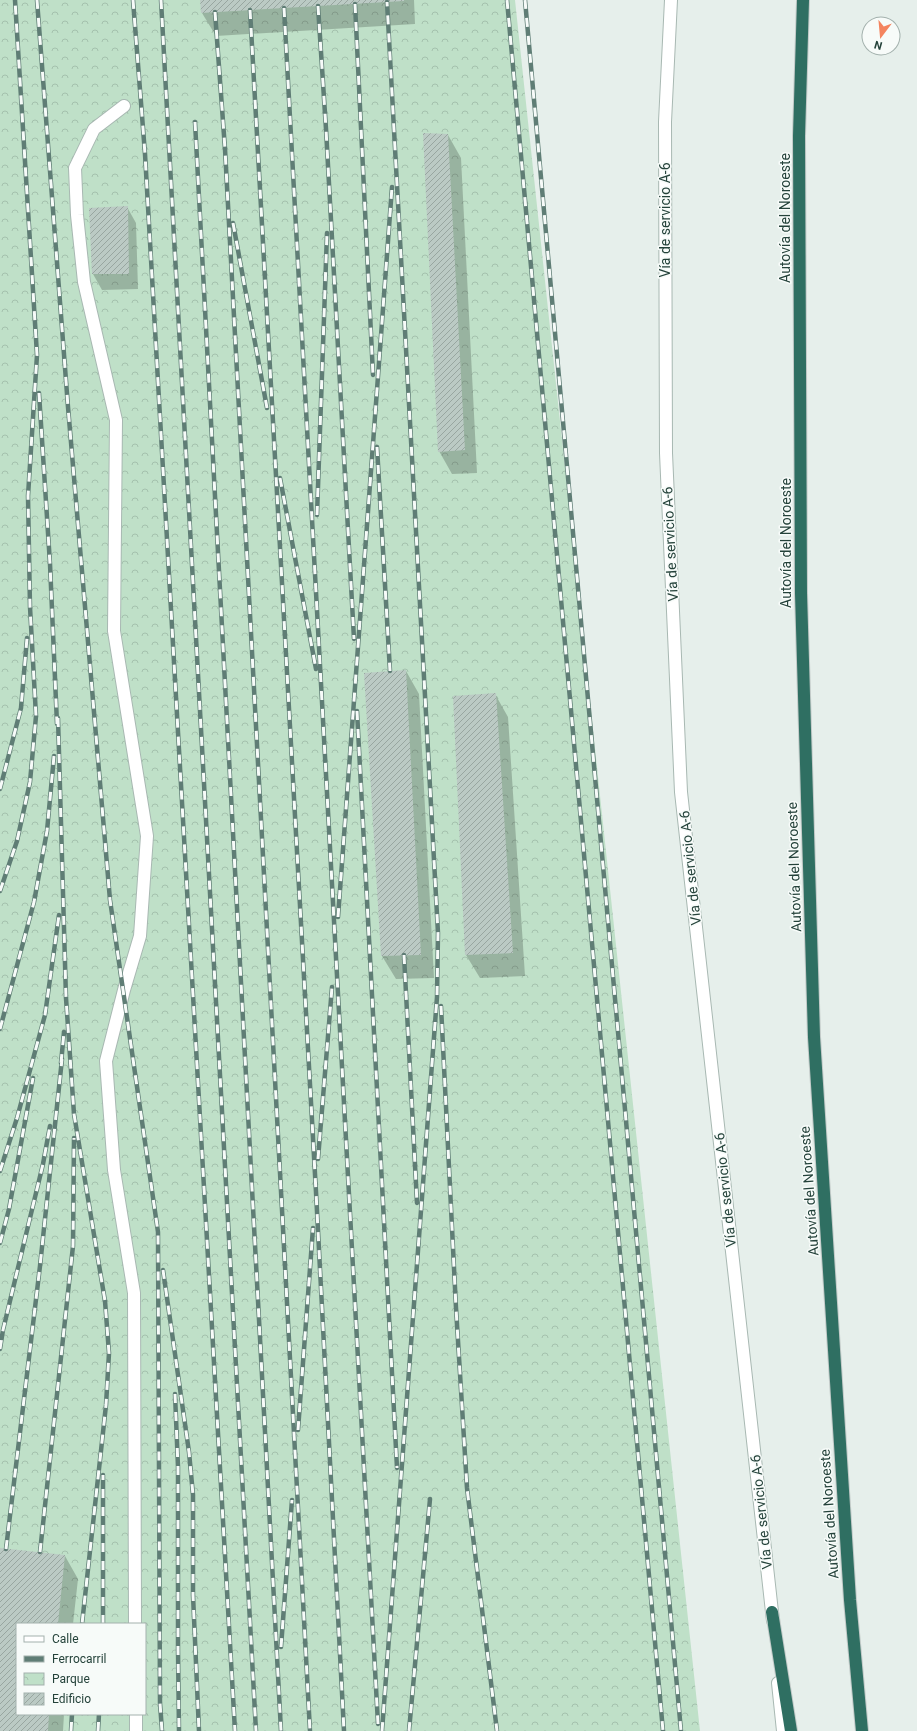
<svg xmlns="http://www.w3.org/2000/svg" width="917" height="1731" font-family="Roboto,sans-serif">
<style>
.park{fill:url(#park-crowns);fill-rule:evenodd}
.shadow{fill:#0003}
.building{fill:url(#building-hatch)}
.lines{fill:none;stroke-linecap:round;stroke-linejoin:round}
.lane-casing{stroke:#a8b8b2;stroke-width:14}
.street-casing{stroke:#a8b8b2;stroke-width:14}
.highway-casing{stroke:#c2cac8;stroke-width:14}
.lane{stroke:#fff;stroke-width:12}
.street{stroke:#fff;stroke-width:12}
.highway{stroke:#2f6f62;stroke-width:12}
.rail-casing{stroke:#5f7d75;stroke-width:4.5}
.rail{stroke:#f7fbf9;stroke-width:3;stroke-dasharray:9;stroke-linecap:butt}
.labels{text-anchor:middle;stroke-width:3;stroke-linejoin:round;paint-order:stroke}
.street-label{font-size:14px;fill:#24423a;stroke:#f7fbf9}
</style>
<defs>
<pattern id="park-crowns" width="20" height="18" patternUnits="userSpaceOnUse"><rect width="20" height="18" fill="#bfe0c8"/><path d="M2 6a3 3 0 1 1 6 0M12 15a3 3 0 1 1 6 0" fill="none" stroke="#a4c1ad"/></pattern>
<pattern id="building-hatch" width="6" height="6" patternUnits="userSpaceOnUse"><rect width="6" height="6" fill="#bbcac4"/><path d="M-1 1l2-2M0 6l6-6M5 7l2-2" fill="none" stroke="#98a6a0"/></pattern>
</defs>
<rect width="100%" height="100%" fill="#e6efeb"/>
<path class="park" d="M0,0H515L700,1731H0ZM17,1624H145V1714H17Z"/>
<path class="shadow" d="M201,0H414L415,24L216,36L202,13Z
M448,135L461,158L477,473L452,474L439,451Z
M127,207L136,223L138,289L102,290L93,274Z
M406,671L419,694L434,978L396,979L382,956Z
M495,694L508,717L525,976L480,978L466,955L454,697Z
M0,1549L65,1556L78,1579L73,1624H17V1714H64L63,1731H0Z"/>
<path class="building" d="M200,0H404V1L201,13Z
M423,133L448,134L465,450L438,452Z
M128,206L129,274H92L89,208Z
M406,670L421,955L381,956L364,673Z
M496,693L513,953L465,955L453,696Z
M0,1548L65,1555L58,1624H17V1714H49L48,1731H0Z"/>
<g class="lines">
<g class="lane-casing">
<path id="lane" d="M124,106L94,129L75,168L77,215L84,282L116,420L114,631L147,836L140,936L124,990L106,1061L114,1170L134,1293L135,1624
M136,1714V1731"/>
</g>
<g class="street-casing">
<path id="street" d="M671,0L665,122L666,453L681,792L773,1621
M778,1683L783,1731"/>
</g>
<g class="highway-casing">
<path id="highway" d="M803,0L799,136L801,593L814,1037L850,1600L862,1731
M772,1612L791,1731"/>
</g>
<use href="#lane" class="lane"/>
<use href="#street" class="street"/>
<use href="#highway" class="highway"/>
<g class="rail-casing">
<path id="rail" d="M37,0L68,407L110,900L158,1232L160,1703L162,1731
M133,0L145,154L235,1731
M161,0L256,1731
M507,0L663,1731
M525,0L681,1731
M355,4L373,375
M318,6L326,129L354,639
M284,8L378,1724
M250,10L316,1192L344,1731
M215,12L225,149L310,1731
M195,122L281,1731
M233,223L267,408
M39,393L50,564L57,724
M377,447L390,671
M280,478L316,669
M317,515L327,233
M357,711L397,1468
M58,718L66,998L74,1114L105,1301L109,1353L106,1405L82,1624
M0,789L21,708L27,638
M0,891L17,841L30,782L36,716L30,607L28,496L37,355L15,0
M338,917L392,187
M404,955L417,1203
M441,1006L456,1308L467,1488L497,1731
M0,1029L34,902L47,831L54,756
M61,1063L64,1032
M318,1159L332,987
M0,1171L17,1118L45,1015L59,915
M0,1243L9,1209L33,1078
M163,1270L189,1452L193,1495V1595L199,1731
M0,1349L3,1330L43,1164L50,1126
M175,1394L178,1467V1649L179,1731
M298,1430L313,1228
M6,1549L40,1266L62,1059
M40,1552L73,1246L74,1138
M103,1624V1475
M281,1647L292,1500
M71,1731L72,1714
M98,1731L99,1714
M382,1731L437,997L438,933L387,2
M409,1731L430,1499"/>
</g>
<use href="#rail" class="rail"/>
</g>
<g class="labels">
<g class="street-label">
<text transform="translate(785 218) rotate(-90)" y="5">Autovía del Noroeste</text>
<text transform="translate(665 220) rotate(-90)" y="5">Vía de servicio A-6</text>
<text transform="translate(786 543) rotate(-90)" y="5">Autovía del Noroeste</text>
<text transform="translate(670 544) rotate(-93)" y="5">Vía de servicio A-6</text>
<text transform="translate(794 867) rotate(-92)" y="5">Autovía del Noroeste</text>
<text transform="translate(690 868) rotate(-96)" y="5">Vía de servicio A-6</text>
<text transform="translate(725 1190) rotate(-96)" y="5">Vía de servicio A-6</text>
<text transform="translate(809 1191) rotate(-94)" y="5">Autovía del Noroeste</text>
<text transform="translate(761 1512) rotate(-96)" y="5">Vía de servicio A-6</text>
<text transform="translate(829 1514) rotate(-94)" y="5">Autovía del Noroeste</text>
</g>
</g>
<rect x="16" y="1623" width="130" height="92" fill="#f7fbf9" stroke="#a3b1ad"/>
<rect x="24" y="1636" width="20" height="6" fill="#ffffff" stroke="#a3b1ad"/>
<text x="52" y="1643" font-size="12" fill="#24423a">Calle</text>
<rect x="24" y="1656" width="20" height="6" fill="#5f7d75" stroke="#a3b1ad"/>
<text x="52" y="1663" font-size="12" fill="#24423a">Ferrocarril</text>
<rect x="24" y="1673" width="20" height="12" fill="url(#park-crowns)" stroke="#a3b1ad"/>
<text x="52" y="1683" font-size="12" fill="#24423a">Parque</text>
<rect x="24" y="1693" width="20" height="12" fill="url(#building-hatch)" stroke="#a3b1ad"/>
<text x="52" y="1703" font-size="12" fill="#24423a">Edificio</text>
<g transform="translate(881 36) rotate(196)"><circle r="19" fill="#f7fbf9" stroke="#a3b1ad"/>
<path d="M0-3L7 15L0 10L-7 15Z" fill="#f4845f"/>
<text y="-6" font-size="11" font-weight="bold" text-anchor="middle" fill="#24423a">N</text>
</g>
</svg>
